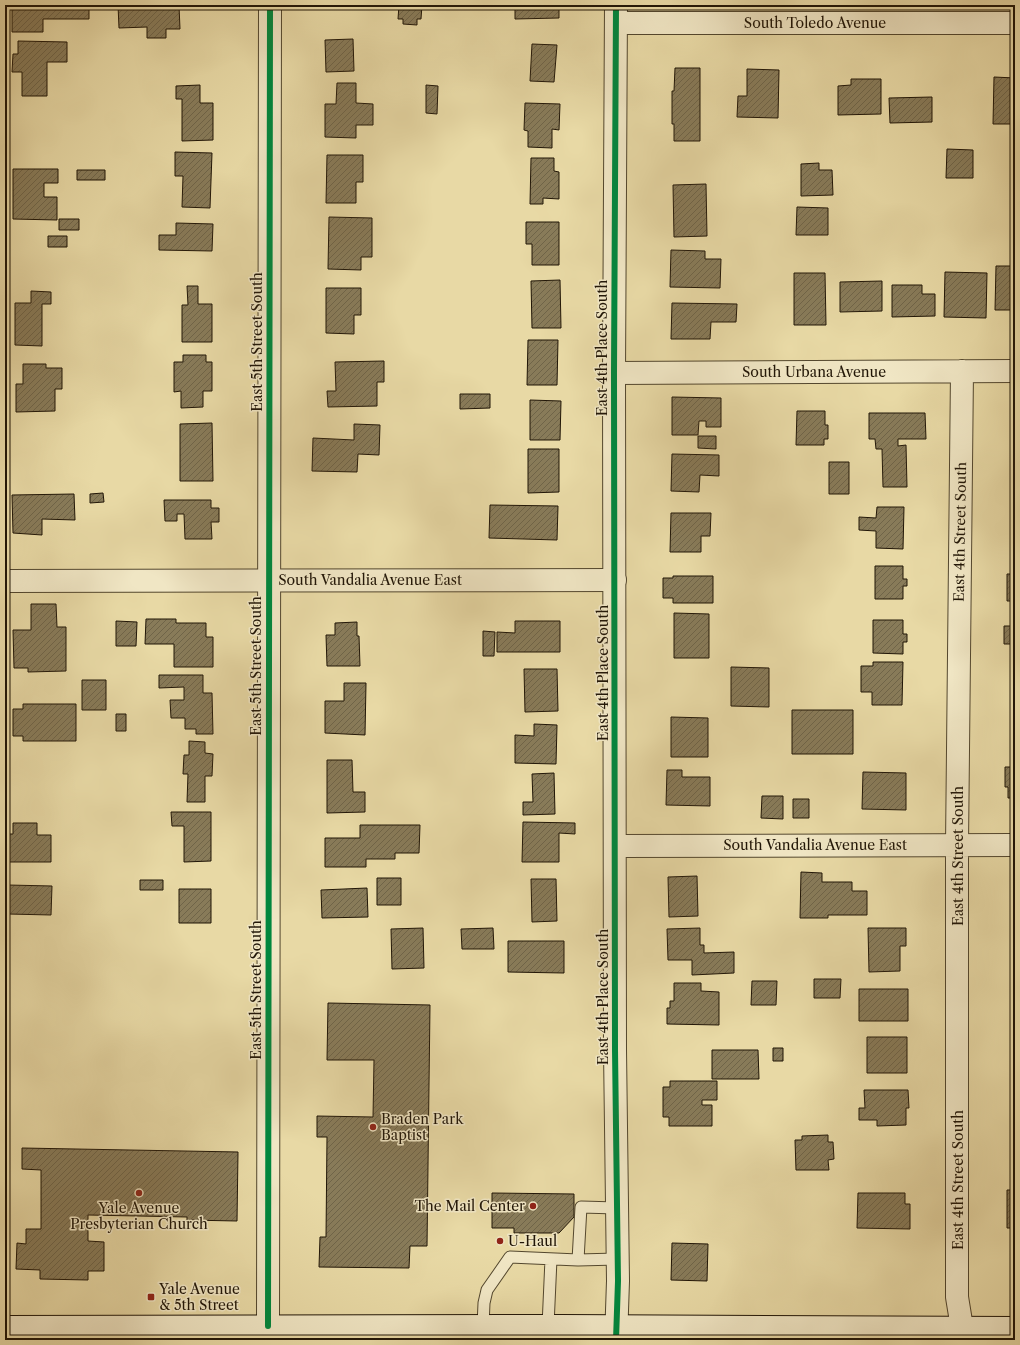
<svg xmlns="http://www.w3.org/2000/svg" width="1020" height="1345" font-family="'Libre Caslon Text',serif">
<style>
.building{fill:url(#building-hatch);stroke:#211607}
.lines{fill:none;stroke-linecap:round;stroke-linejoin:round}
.service-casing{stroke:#53472e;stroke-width:13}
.minor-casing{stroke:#53472e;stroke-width:24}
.tertiary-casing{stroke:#53472e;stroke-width:24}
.secondary-casing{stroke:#211607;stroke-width:24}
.service{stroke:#f0e6c4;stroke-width:11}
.minor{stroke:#f0e6c4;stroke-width:22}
.tertiary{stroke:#f0e6c4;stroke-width:22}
.secondary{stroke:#f0e6c4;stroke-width:22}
.cycleway-casing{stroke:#f0e6c4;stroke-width:8}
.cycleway{stroke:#00873e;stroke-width:6}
.poi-dot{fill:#8f2418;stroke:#f0e6c4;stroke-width:1.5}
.labels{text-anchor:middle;stroke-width:3;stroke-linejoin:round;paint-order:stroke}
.street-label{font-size:14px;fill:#211607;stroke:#f0e6c4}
.poi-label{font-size:14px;fill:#211607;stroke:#f0e6c4;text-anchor:start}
</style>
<defs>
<pattern id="building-hatch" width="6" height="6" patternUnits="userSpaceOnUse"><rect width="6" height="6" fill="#887b59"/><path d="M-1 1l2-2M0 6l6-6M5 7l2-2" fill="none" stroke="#6f6448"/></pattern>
</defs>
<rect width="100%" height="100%" fill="#e8d9a5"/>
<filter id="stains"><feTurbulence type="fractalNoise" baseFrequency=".005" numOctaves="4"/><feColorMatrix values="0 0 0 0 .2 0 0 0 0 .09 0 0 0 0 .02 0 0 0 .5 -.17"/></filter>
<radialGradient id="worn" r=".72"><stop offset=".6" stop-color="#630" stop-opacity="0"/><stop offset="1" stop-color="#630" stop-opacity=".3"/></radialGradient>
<path class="building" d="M12,5H89V19H43V32H12Z
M118,5L179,6L180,29H166V38H147V27L119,28Z
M399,5H422L421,19H417V25L403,24V19H398Z
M515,5H559V18L515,19Z
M353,39L354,71L326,72L325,40Z
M18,41L67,42V62H47V96H22V72H12L13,54H18Z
M532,44L557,45L554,82L530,81Z
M675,68H700V141H674V124H672V91H674Z
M747,69L779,70L778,118L737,117L738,96H747Z
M994,77L1015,78V124H993Z
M851,79H881V114L838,115V86L851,85Z
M337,83H356V103L373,104V125H356V138L325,137V104H336Z
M200,85V103H213V140L182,141V99H176V86Z
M426,85L438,86L437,114L426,113Z
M932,97V122L890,123L889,98Z
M525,103L560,104L559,130L552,129V148L528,147V131L524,130Z
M947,149L973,150V178H946Z
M175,152L212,153L210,208L182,207L183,176H175Z
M327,155H363V182H356V203H326Z
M531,158H554V171L559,172V199L543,198V204H530Z
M819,163V170H832L833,195L801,196V164Z
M13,169H58V183H44V197H57V220L13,219Z
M77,170H105V180H77Z
M706,184L707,236L674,237L673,185Z
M797,207L828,208V235H796Z
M329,217L372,218V257H361V270L328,269Z
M59,219H79V230H59Z
M526,222H559V265H532V244H526Z
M176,223L213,224L212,251L159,250V235H176Z
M48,236H67V247H48Z
M671,250L705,251V259H721L720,288L670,287Z
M1013,256H1015V310H995L996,266H1013Z
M945,272L987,273L986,318L944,317Z
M794,273H825L826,325H794Z
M560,280L561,328H532L531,281Z
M882,281V311L840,312V282Z
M892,285H922V294H935V316L892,317Z
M187,286H198V304H212V342H182V305H188Z
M326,288H361V315H354V334L326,333Z
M31,291L51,292V304H42V346L15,345V303H31Z
M672,303L737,304L736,322H711L710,339H671Z
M528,340H558L557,385H527Z
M183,355H206V362H212V391H203V407L181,408V391L174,392V362H183Z
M384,361V382H377V406L328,407L327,391H336L335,362Z
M23,364H46V368H62V389H55V411L16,412V384H23Z
M460,394H490V408L460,409Z
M672,397L721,398V427H706V421H699L698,435H672Z
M530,400L561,401L560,440H530Z
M797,411H825V425H828V439H824V445H796Z
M869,413H925L926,439H898V446L906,445L907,487H883L882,449H876L875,439H869Z
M212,423L213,481H180V424Z
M354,424L380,425L379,455L358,454L357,472L312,471L313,438L354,440Z
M1013,429H1015V461H1013Z
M698,436H716V449L698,448Z
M528,449H559V492L528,493Z
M672,454L719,455V476L700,475L699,492L671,491Z
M829,462H849V494H829Z
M103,493L104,502L90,503V494Z
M74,494L75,520L42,519V535L13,533L12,495Z
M164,500H211V508H219V522H211L212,539H185L184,514H177V521H165Z
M490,505L558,506L557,540L489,538Z
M877,507H904L903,549L876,548V531L859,530V517L876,518Z
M671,513H711L710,536H701V552H670Z
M875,566H903V579H907V586H903V599H875Z
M1012,570H1015V604H1012V601H1007V574H1012Z
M673,576H713V603H673V598H663V578H673Z
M31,604H56L57,627H66V671L28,672V668H14L13,630H31Z
M674,613L709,614V658H674Z
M1013,616H1015V653H1013V644H1004V626H1013Z
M146,619H176V623H206V637H213V667H174V644H145Z
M873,620H903V634H907V642H903V654L873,653Z
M116,621L137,622L136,646H116Z
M515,621H560V652H497V632L515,633Z
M357,622V636H359L360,666H327L326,635H335V623Z
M483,631L495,632L494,656H483Z
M873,662H903L902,705H872V692H861V666H873Z
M731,667L769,668V707L731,706Z
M524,669H557L558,711L525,712Z
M159,675H203V693H212L213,734H196V729H185V718H171L170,700H184V687L159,688Z
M82,680H106V710H82Z
M344,683H366L365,735L325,733V701H344Z
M23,704H76V741H23V736H13V709H23Z
M792,710H853V754H792Z
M116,714H126V731H116Z
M671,717L708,718V757H671Z
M534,724L557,725L556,764L515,763V735L534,736Z
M189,741L205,742V753L213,754L212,776H205V802H187L188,774H183L184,755H189Z
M327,760H352L353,792H365V812L327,813Z
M1005,767H1015V798H1008V787H1005Z
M667,770H682V777H710V806L666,805Z
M863,772L906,773V810L862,809Z
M554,773L555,814L523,815V802H533L532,774Z
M762,796H783V819L761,818Z
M793,799H809V818H793Z
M171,812H211V861L184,862V826H172Z
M523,822L575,823V834L559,833V862H522Z
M13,823H37V835H51V862H5V834H13Z
M360,825H420L419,853H395V859H366V867H325V838H360Z
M801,872L822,873V882H852V891H867V915H828V918H800Z
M697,876L698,916L669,917L668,877Z
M377,878H401V905H377Z
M531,879H556L557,921L532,922Z
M140,880H163V890H140Z
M8,885L52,886L51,915L8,914Z
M367,888L368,917L322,918L321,890Z
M179,889H211V923H179Z
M423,928L424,968L392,969L391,929Z
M493,928L494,949H462L461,929Z
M700,928V945H704V953L734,952V973L692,975V960H668L667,929Z
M868,928H906V946H900V971L869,972Z
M508,941H564V973L508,972Z
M814,979H841L840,998H814Z
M752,981H777L776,1005H751Z
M674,983H701V991L719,992V1025L667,1024V1008H670V1001H674Z
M859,989H908V1021H859Z
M328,1003L430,1005L427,1246H410L409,1268L319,1267L320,1237H326L327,1137H317V1116L373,1117L374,1060H327Z
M867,1037H907V1073H867Z
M773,1048H783V1061H773Z
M712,1050H758L759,1079H712Z
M670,1081H717V1100H702V1105H712V1126H669V1117H663V1087H670Z
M864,1090H908L909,1108H906V1125L877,1126V1120H859V1108H865Z
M828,1135V1142H833L834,1159L828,1160L829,1170H796L795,1140H802V1136Z
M22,1148L238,1152L237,1221L187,1220V1217L88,1215V1241L104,1242V1271H88V1280L40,1279V1270L16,1269L17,1243L26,1244V1229H41V1170L22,1169Z
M1007,1190H1015V1228H1007Z
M492,1193L574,1194V1217L559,1233H514V1228H492Z
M858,1193H905V1204H910V1229L857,1228Z
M672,1243L708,1244L707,1281L671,1280Z"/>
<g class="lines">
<g class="service-casing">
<path id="service" d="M578,1260L581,1207L617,1208
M483,1326L484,1303L487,1290L510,1257L578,1260L617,1259
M548,1326L551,1259"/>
</g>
<g class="minor-casing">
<path id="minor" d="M616,23H1015
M962,371L957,845V1297L964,1340
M614,373L1015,371
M5,581L615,580
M615,846L1015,845
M268,1326L270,5"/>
</g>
<g class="tertiary-casing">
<path id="tertiary" d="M616,5L614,373L615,1050L618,1281L616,1340"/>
</g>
<g class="secondary-casing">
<path id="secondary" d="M5,1327L563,1326L1015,1328"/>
</g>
<use href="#service" class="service"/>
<use href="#minor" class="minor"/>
<use href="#tertiary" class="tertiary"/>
<use href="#secondary" class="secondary"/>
<g class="cycleway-casing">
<path id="cycleway" d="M616,5L614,373L615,1050L618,1281L616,1340
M268,1326L270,5"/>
</g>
<use href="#cycleway" class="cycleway"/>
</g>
<g class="poi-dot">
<circle cx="373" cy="1127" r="4"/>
<circle cx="139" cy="1193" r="4"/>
<circle cx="533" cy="1206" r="4"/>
<circle cx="500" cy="1241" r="4"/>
<rect x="147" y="1293" width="8" height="8" rx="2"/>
</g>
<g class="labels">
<g class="street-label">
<text x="815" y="28">South Toledo Avenue</text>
<text transform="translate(257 342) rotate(-90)" y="5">East 5th Street South</text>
<text transform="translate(602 348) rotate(-90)" y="5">East 4th Place South</text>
<text x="814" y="377">South Urbana Avenue</text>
<text transform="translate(960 532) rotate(-89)" y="5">East 4th Street South</text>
<text x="370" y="585">South Vandalia Avenue East</text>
<text transform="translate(256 666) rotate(-90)" y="5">East 5th Street South</text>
<text transform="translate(603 673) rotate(-90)" y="5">East 4th Place South</text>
<text x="815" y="850">South Vandalia Avenue East</text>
<text transform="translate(958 856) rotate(-90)" y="5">East 4th Street South</text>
<text transform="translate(256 990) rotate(-90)" y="5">East 5th Street South</text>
<text transform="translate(603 997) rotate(-90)" y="5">East 4th Place South</text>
<text transform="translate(958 1180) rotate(-90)" y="5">East 4th Street South</text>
</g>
<g class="poi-label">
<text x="381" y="1124">Braden Park<tspan x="381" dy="16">Baptist</tspan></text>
<text x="525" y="1211" text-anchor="end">The Mail Center</text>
<text x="139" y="1213" text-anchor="middle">Yale Avenue<tspan x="139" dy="16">Presbyterian Church</tspan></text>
<text x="508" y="1246">U-Haul</text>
<text x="159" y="1294">Yale Avenue<tspan x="159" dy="16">&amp; 5th Street</tspan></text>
</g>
</g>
<rect width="1020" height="1345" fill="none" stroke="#e8d9a5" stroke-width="20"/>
<rect x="6" y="6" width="1008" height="1333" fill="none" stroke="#211607" stroke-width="2"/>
<rect x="10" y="10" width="1000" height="1325" fill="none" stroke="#211607"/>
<rect width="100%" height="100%" filter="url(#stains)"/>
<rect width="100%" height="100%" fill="url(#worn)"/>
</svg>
